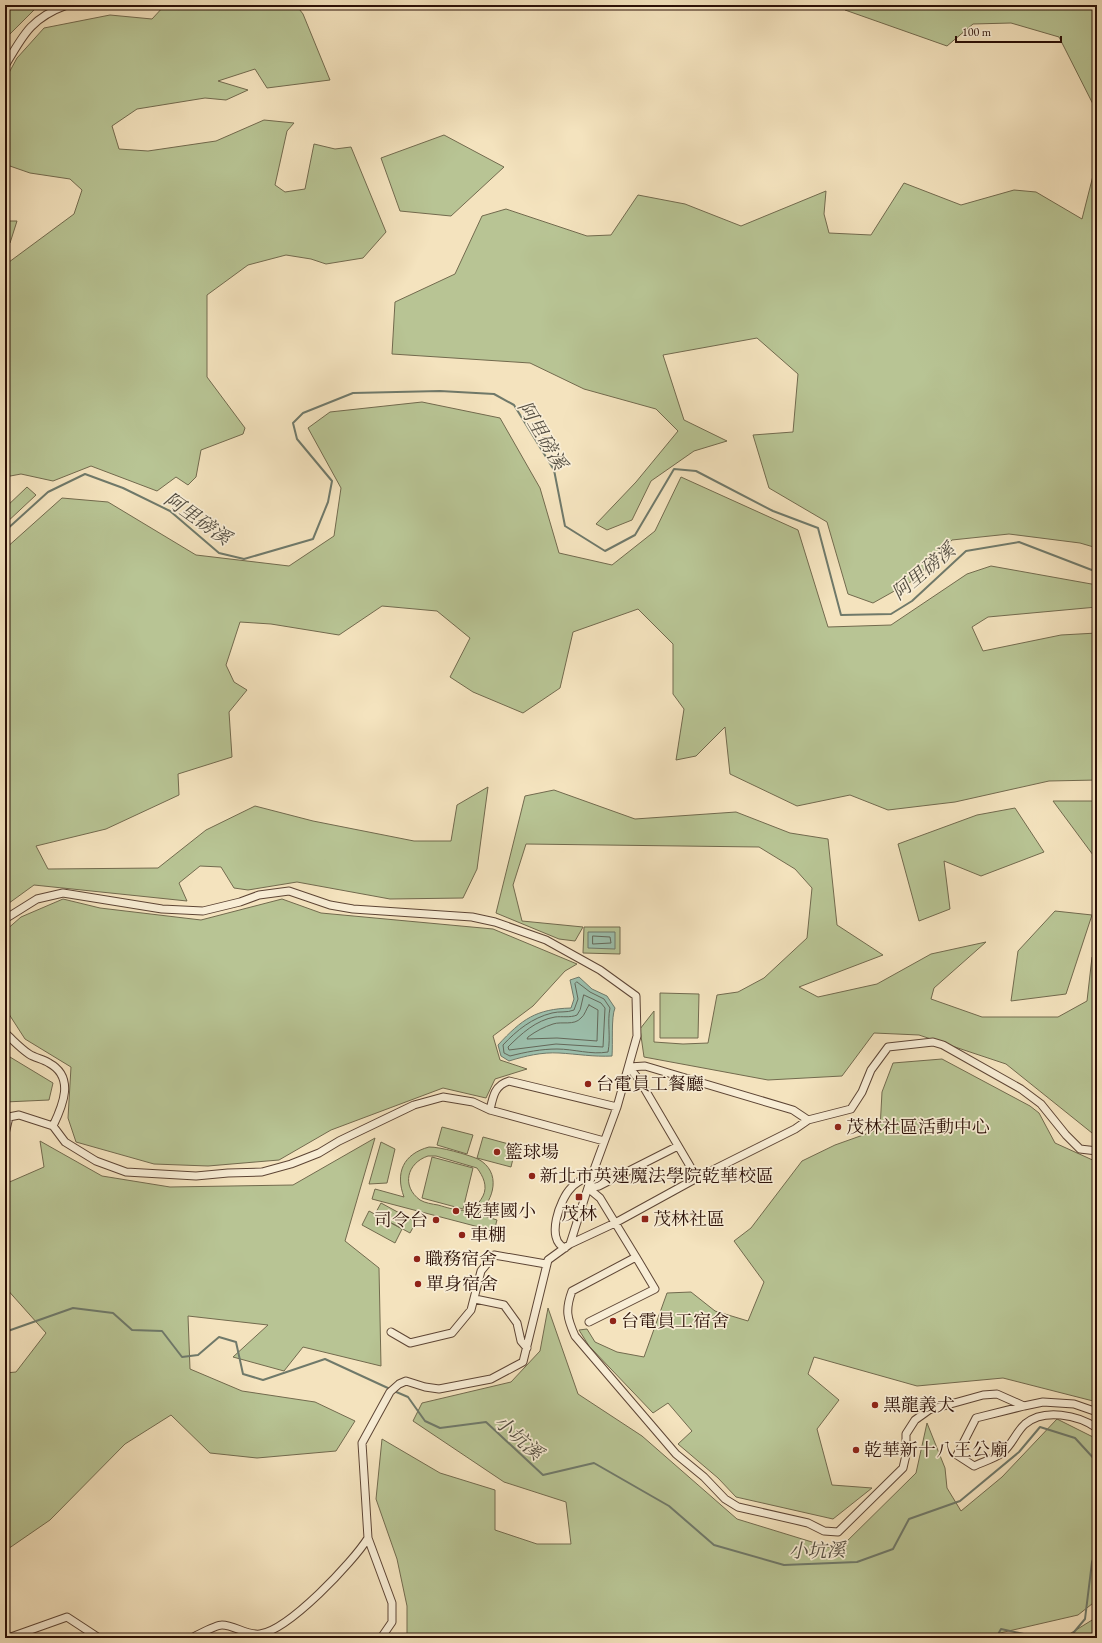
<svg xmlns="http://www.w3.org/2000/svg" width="1102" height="1643" font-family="'EB Garamond','Noto Serif TC',serif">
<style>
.green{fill:#b8c494;stroke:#726a4e;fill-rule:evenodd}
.water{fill:#9cbfac;stroke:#6f796a}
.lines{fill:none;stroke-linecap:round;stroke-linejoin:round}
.shore{stroke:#64685a;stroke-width:1}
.stream{stroke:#6f796a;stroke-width:2}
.minor-casing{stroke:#5d4535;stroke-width:9}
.minor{stroke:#f8edd5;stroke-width:7}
.poi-dot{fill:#8f2418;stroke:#f8edd5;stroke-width:1.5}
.labels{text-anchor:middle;stroke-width:3.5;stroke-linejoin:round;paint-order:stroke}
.poi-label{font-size:18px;fill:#2b1007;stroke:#f8edd5;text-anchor:start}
.water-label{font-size:19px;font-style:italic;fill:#534d41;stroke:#f8edd5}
</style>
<rect width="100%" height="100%" fill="#f4e3be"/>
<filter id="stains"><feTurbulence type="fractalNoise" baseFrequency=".005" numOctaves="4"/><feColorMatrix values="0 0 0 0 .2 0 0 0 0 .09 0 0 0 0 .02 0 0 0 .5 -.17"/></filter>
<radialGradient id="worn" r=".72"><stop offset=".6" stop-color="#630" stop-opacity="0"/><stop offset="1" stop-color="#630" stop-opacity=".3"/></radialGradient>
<path class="green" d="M6,5H39L5,39V6Z
M165,5H296L303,14L330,80L267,88L255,69L218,81L248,90L226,100L205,98L137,109L112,126L119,149L148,151L216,141L264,120L294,123L287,131L275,185L285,192L305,189L314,144L335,149L351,147L386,232L363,258L326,264L311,259L286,255L248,265L207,295V377L245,428L243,434L201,450L196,477L188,485L176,477L157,491L91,466L53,481L21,474L5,477V265L74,214L82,190L70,179L30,173L7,165L5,167V80L17,58L44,28L110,15L152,19Z
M851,5H1097V112L1059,37L1011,23L973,24L947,46L845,10Z
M444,135L504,167L451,216L400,211L381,158Z
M1097,160V548L1080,543L1009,534L952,540L914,580L873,603L848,594L827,522L769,488L753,435L793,432L798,374L757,338L663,355L684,420L727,441L694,451L651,481L632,520L607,530L596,524L636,482L678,431L656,409L584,389L530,363L392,354L395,302L455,274L482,216L506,209L587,236L611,235L638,195L685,204L741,226L826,191L824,214L829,233L871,235L904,183L961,205L1014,190L1036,192L1082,219Z
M5,221H17L10,243L5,245Z
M422,402L500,418L540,488L559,553L612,565L655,531L681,477L798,530L828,627L891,625L967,574L991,566L1097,585V607L988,617L972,627L983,651L1061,635L1097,633V780L1049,781L955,802L888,810L850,795L797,806L730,774L725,727L696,756L676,760L684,709L673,694V644L638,609L573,632L560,688L523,713L473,692L450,677L470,638L437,611L382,606L339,635L271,624L240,622L226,665L234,682L247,690L229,712L232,757L178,774L179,795L106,829L36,846L48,869L158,868L206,830L255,806L313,821L414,841H451L457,805L488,787L477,869L463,898L390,899L297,882L248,890L234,888L221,867L200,866L179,883L187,901L34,885L5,906V549L62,498L108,502L196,555L289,566L334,536L341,488L308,428L330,412Z
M27,487L36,495L5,524V508Z
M554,790L635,819L736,812L790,833L828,839L837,925L883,955L799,987L818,997L877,984L931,954L986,942L934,988L931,999L982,1017H1058L1087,1001L1092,957L1097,954V1137L1006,1064L919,1035L874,1033L842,1076L768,1080L644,1057L640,1029L654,1011V1042L683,1044L708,1043L717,995L738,992L764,978L807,938L812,888L795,869L759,847L526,844L513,885L522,921L583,927L575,941L559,939L496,913L525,796Z
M1053,801H1097V859H1096Z
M1015,808L1044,852L981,876L944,861L950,909L919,921L898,844L977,815Z
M63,899L100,908L201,920L282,899L321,913L493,929L577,964L565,971L533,1006L493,1036L500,1060L527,1069L495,1079L486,1098L443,1088L331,1130L279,1160L208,1166L154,1164L76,1142L68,1118L71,1067L25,1039L5,1008V931L21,917Z
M1055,911L1092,915L1066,994L1011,1001L1018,951Z
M584,927H620V954L583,953Z
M660,993L699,994L698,1038H660Z
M5,1054L53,1083L49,1100L5,1102Z
M942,1059L1030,1106L1039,1113L1055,1143L1097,1162V1402L1003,1378L917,1386L814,1357L808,1374L839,1400L817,1429L832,1485L872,1488L833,1519L736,1497L718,1478L678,1444L692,1431L668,1403L653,1413L589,1346L579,1330L587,1329L595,1342L617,1352L644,1357L667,1293L691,1292L715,1311L748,1321L764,1282L734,1241L751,1228L802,1161L835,1145L880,1129L882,1092L893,1063Z
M442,1127L473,1135L467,1154L437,1145Z
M483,1137L516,1146L511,1167L477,1158Z
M375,1138L345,1241L379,1268L381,1366L303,1347L284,1371L233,1357L268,1325L188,1316L190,1369L242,1391L315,1402L355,1421L336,1451L257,1458L210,1453L171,1415L125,1444L50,1520L5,1551V1373L16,1372L46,1333L5,1287V1184L44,1167L40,1141L102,1176L170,1187L293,1185Z
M381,1142L395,1149L387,1183L369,1184Z
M429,1147C441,1147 466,1154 478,1159C502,1172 494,1200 478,1214L497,1220L494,1231L372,1199L375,1189L404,1197C395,1173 403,1154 429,1147ZM428,1156H436L477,1168C483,1176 488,1186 483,1196C472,1217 456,1210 438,1205C432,1204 425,1203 420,1200C401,1186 407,1163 428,1156Z
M432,1157L473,1168L463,1209L422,1198Z
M381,1203L416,1222L410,1233L375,1214Z
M369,1211L402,1229L395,1243L362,1225Z
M548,1308L578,1394L642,1436L737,1519L838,1550L916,1473L927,1423L945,1468L947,1488L961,1511L1002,1477L1057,1419L1097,1439V1600L1078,1615L1000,1633L998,1638H407V1606L397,1559L376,1499L382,1439L440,1473L495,1490V1530L537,1544H571L566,1502L504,1482L413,1421L422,1403L511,1382L540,1351Z
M1097,1617V1638H1063Z"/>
<path class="water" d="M588,932H615V949L588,948Z
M579,977L592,989L607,996L615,1008C611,1017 613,1044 612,1056C594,1057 577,1054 559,1053C542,1052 525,1056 509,1061L501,1056L498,1045C522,1019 536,1009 571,1008L574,999L570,980Z"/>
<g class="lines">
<path class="shore" d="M593,936L610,937L611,943L593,944Z
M577,982L590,992L604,999L610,1008C607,1022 611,1037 608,1052C591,1055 574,1049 557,1049C541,1049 526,1052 510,1056L504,1053L503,1045C517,1030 532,1018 552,1013C559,1011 567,1013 574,1010L578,999L575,984Z
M584,995L601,1003L605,1008L603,1047L556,1044L509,1050L508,1047C521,1034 536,1020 555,1017C562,1016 570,1018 577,1015L580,1010Z
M589,1005L598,1010L597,1041L557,1038L527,1039L528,1037C536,1031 544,1027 553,1024C562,1021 574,1026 581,1018C585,1015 586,1009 589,1005Z"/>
<path class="stream" d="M5,531L48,492L85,474L123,488L170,511L219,553L244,559L313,539L328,502L332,481L297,439L293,423L303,413L353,393L440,391L494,394L514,405L554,470L565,526L605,551L635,535L674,469L696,471L773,511L818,528L841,615L891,614L912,601L966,551L1019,542L1097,572
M5,1332L73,1308L113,1313L132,1330L162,1331L182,1357L198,1355L219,1337L236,1342L243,1374L263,1380L325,1359L390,1389
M394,1391L408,1397L425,1421L440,1428L486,1422L543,1475L594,1463L669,1506L714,1545L784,1565L857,1562L893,1549L909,1519L960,1501L1019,1452L1040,1427L1075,1438L1097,1462
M996,1638L1001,1629L1042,1638
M1069,1638L1085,1619L1092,1562L1097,1550"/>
<g class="minor-casing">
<path id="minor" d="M5,66C23,35 31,18 67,5
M5,919L37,899L63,893L162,909L203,911L240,902L259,895L289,891L330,905L353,909L472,917L495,922L546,940L600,970L636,996L637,1036L617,1107L592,1175L570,1244L548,1260L523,1362L491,1379L439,1389L425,1387L406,1381L399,1384L390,1392L362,1443L368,1538L392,1603V1622L381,1638
M5,1033C13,1040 20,1048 29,1054C35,1058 43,1059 49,1063C75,1077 63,1105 53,1126L65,1142L96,1161L126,1172L196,1176L228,1173L262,1172L291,1164L319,1153L339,1141L414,1105L443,1097L473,1102L490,1110L604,1141
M629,1067L645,1066L793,1110L808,1120
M629,1067L640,1081L697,1178
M490,1110C493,1096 495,1085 509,1081L617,1107
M5,1134L9,1117L19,1115L53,1126
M588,1188L600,1198L636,1257L572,1291C565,1310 567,1318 575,1336L676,1454L704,1477L725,1499L738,1507L808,1523L824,1531L838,1532L903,1468L906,1455V1434L915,1420L929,1410L983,1395L997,1394L1024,1406L1043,1402L1074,1404L1097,1412
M588,1188L599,1186L678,1146
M570,1244L615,1223L697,1178L795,1129L808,1120L851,1109L862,1092L871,1070L888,1047L933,1042L943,1045L1021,1089L1041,1104L1066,1135L1080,1149L1097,1151
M565,1248C545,1240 560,1199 571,1188C577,1181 584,1179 592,1175
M475,1299L504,1305L517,1323L521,1341L527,1348
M589,1322L655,1289L636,1257
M391,1332L410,1343L452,1333L471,1310L481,1271L494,1255L546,1264
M1024,1406L976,1418L957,1455L974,1466C982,1462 994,1459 1002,1453C1012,1445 1016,1432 1025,1424C1044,1408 1078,1415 1097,1428
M8,1638L67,1617L99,1638
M191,1638C198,1635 215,1625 222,1625C234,1625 248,1636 260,1634C289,1630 353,1562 368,1538"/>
</g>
<use href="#minor" class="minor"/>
</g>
<g class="poi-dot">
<circle cx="588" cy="1084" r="4"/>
<circle cx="838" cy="1127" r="4"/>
<circle cx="497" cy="1152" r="4"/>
<circle cx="532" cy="1176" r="4"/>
<rect x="575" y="1193" width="8" height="8" rx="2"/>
<circle cx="456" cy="1211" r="4"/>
<rect x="641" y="1215" width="8" height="8" rx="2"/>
<circle cx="436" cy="1220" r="4"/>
<circle cx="462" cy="1235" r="4"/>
<circle cx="417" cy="1259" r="4"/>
<circle cx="418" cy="1284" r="4"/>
<circle cx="613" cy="1321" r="4"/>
<circle cx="875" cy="1405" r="4"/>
<circle cx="856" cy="1450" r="4"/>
</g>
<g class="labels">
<g class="poi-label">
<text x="596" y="1090">台電員工餐廳</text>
<text x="846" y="1133">茂林社區活動中心</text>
<text x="505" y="1158">籃球場</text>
<text x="540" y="1182">新北市英速魔法學院乾華校區</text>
<text x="464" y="1217">乾華國小</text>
<text x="579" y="1220" text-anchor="middle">茂林</text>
<text x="653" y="1225">茂林社區</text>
<text x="428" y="1226" text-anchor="end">司令台</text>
<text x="470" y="1241">車棚</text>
<text x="425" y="1265">職務宿舍</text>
<text x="426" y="1290">單身宿舍</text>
<text x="621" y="1327">台電員工宿舍</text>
<text x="883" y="1411">黑龍義犬</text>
<text x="864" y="1456">乾華新十八王公廟</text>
</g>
<g class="water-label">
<text transform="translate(543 435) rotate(59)" y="7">阿里磅溪</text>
<text transform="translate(198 518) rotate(35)" y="7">阿里磅溪</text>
<text transform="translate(923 571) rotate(-40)" y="7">阿里磅溪</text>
<text transform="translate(519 1437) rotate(41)" y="7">小坑溪</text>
<text transform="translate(817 1550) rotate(-1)" y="7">小坑溪</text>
</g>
</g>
<rect width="1102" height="1643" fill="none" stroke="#f4e3be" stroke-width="20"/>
<rect x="6" y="6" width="1090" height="1631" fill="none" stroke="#2b1007" stroke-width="2"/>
<rect x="10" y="10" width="1082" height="1623" fill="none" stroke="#2b1007"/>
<path d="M956 36v6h105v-6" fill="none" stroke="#2b1007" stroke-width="2"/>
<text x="962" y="36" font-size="12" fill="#2b1007" stroke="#f8edd5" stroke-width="3" paint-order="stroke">100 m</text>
<rect width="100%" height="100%" filter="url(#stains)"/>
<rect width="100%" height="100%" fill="url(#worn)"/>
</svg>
